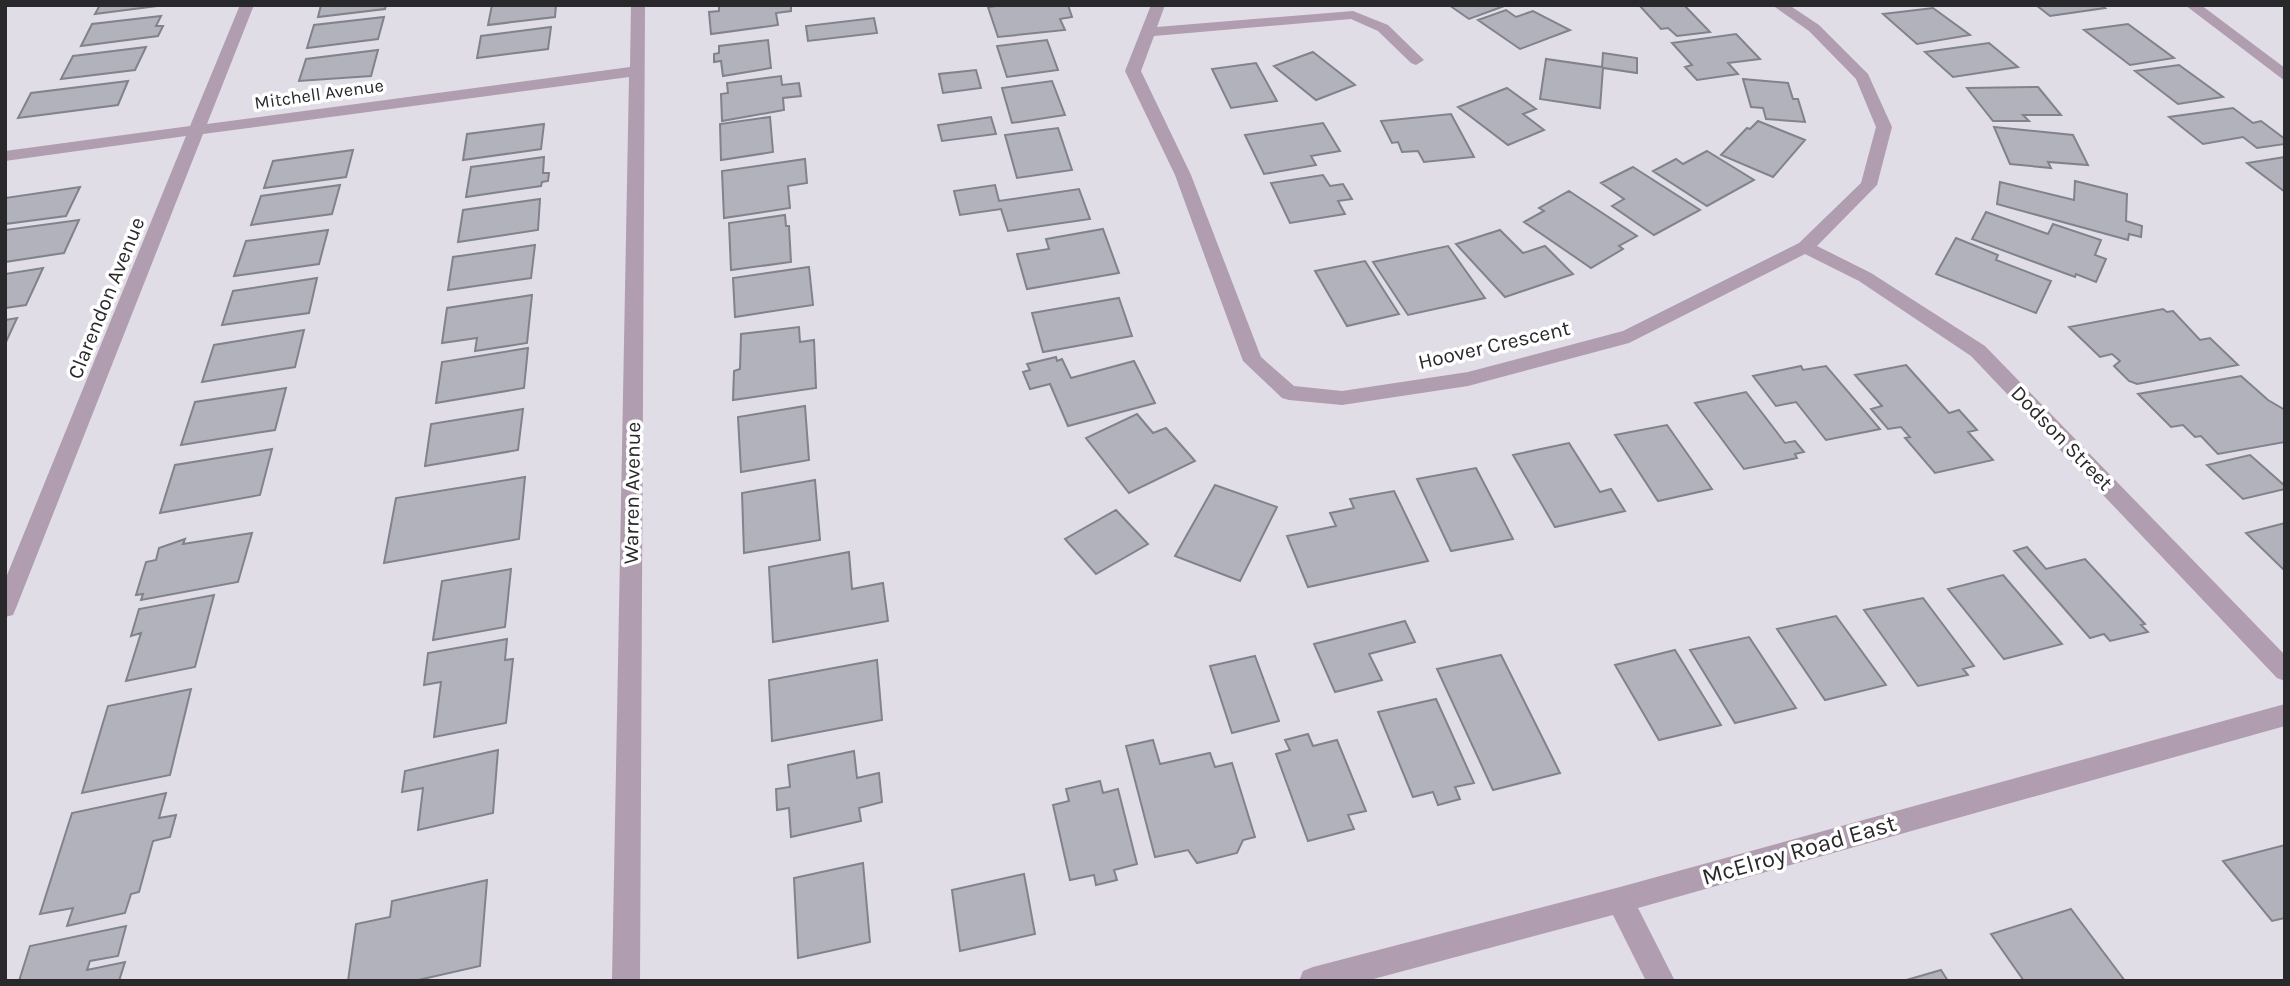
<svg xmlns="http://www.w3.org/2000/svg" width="2290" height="986" font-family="Karla,sans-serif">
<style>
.building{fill:#b1b2bb;stroke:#81838b;stroke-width:2}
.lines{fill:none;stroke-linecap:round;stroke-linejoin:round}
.minor{fill:#b09daf;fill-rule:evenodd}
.labels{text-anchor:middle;stroke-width:7;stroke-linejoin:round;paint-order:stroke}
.far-street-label{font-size:18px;fill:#29282b;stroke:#fff}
.street-label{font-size:21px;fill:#29282b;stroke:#fff}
.near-street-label{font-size:24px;fill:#29282b;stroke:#fff}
</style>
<rect width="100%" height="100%" fill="#e0dde6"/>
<path class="building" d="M100,5H165L95,14Z
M321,5H386L385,9L318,17Z
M492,5H556L555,17L488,25Z
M719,5H791V11L776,13L778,25L711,34L709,12L719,11Z
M1004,5H1068L1072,17L1060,19L1065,30L998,37L988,7Z
M1449,5H1507L1469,19Z
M1639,5H1684L1710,32L1677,36L1668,28L1661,29Z
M2036,5H2101L2105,8L2050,16Z
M1933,8L1970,35L1917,44L1883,14Z
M1506,10L1516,17L1533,11L1570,30L1520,49L1478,20Z
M161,16L156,26H163L158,36L81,46L92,24Z
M384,17L378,39L307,48L314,25Z
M874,18L877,33L808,41L806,26Z
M2128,24L2174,58L2130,65L2084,30Z
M551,27L548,49L477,58L481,36Z
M1736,34L1760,59L1728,63L1738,74L1697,80L1685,67L1692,65L1672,43Z
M768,40L771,68L723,76L721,61L714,62V54L719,53V46Z
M1047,40L1058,70L1007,77L997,46Z
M1989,43L2018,67L1953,77L1925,52Z
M146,47L135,70L61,79L73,56Z
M378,50L371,76L299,81L306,59Z
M1313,52L1355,85L1316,100L1274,66Z
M1603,53L1637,58V73L1603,68L1600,108L1540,99L1546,59L1602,67Z
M1256,63L1277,101L1231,108L1212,69Z
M2179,65L2223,97L2178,104L2135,71Z
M976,70L981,88L943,93L939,74Z
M781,76L782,85L799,83L801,96L783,98L784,110L722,121L721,94L728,93L727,83Z
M1743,79L1788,83L1793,99H1798L1805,122L1766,119L1763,108L1751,107Z
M128,81L118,105L18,118L31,93Z
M1052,81L1065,115L1012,123L1002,88Z
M2038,87L2061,115H2023L2029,121H1993L1967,88Z
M1507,88L1536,109L1523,114L1544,130L1508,145L1458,107Z
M2233,108L2253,123L2261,121L2285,139V144L2257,148L2243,137L2203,144L2169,117Z
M1451,114L1474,157L1424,162L1418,151L1402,152L1398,142L1392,143L1381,121Z
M770,117L773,152L721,160L720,124Z
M991,117L996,134L942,141L938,125Z
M1758,121L1805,140L1773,177L1721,155L1747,128L1750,129Z
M1323,123L1340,151L1311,156L1316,165L1264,174L1245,135Z
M544,124L541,149L463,160L467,134Z
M1994,127L2073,135L2088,165L2048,162L2051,168L2010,164Z
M1058,128L1072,170L1017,178L1005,135Z
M353,150L346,177L264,188L273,161Z
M1707,151L1754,180L1707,206L1653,171L1676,159L1683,164Z
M544,157L543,173H549L548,181L542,182L541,186L466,197L471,167Z
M2285,157V192L2247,163Z
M805,159L807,183L788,186L790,208L724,218L722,171Z
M1633,167L1700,210L1654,235L1612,206L1624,199L1601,183Z
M1323,175L1330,186L1343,184L1352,199L1338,201L1345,214L1290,223L1271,183Z
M2075,181L2127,194L2126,221L2142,226L2141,237L2129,234L2128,240L1997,204L2000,182L2074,200Z
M340,185L332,214L251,225L261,196Z
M995,185L999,201L1079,189L1090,219L1008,231L1001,209L960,215L954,191Z
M80,187L66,216L5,224V198Z
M1569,191L1637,236L1619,246L1623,249L1591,268L1524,222L1544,211L1539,208Z
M540,199L538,230L458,242L463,210Z
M1986,212L2048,234L2053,224L2101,240L2095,255L2106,259L2096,282L2076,274L2075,277L1972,239Z
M785,215L786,226H789L791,262L731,270L729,223Z
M79,220L64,253L5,262V230Z
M1103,229L1119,273L1027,289L1017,254L1049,249L1046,239Z
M328,230L319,264L234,276L246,241Z
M1500,230L1523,253L1545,246L1573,274L1505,297L1456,244Z
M1956,238L1998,255L1996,260L2051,281L2036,313L1936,274Z
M535,245L531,278L448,290L453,257Z
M1448,246L1485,298L1408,315L1373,262Z
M1365,261L1399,314L1347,326L1315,271Z
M809,267L813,305L735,317L733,278Z
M43,268L26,305L5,308V274Z
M317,278L309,313L222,325L233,291Z
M532,295L527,343L475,351L477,338L442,343L447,308Z
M1119,298L1132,336L1043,352L1032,313Z
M2163,309L2167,312L2173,311L2200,340L2210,338L2238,365L2137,384L2129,381L2114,366L2120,361L2112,354L2100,357L2069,327Z
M17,318L5,344V320Z
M799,327L800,342L814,340L816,388L733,400L734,371L740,369L741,334Z
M304,330L295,367L202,382L214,345Z
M528,348L524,388L436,403L442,362Z
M1056,357L1057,361L1062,359L1071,378L1134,361L1155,403L1068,426L1050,384L1030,389L1023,372L1030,370L1027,364Z
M1906,365L1949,413L1959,410L1977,430L1968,432L1993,460L1935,473L1905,438L1910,437L1901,427L1888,429L1871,409L1882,406L1855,375Z
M1801,366L1803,370L1826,366L1880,429L1826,440L1796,402L1776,406L1753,376Z
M2241,376L2268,400L2285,410V442L2218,454L2201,436L2195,437L2183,425L2171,427L2138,394Z
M286,388L275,430L181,445L195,402Z
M1746,392L1785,443L1795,441L1804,452L1795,454L1797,458L1744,469L1695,403Z
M805,406L809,460L741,472L738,417Z
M523,409L518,450L425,466L431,424Z
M1137,414L1153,433L1166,428L1195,461L1129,493L1086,438Z
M1667,425L1712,489L1658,501L1615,435Z
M1569,443L1600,492L1611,489L1625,511L1555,527L1513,455Z
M272,449L260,495L160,513L175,465Z
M2250,455L2285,486V489L2243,499L2207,465Z
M1476,468L1513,539L1451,551L1417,479Z
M525,477L519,539L384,563L396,498Z
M815,480L820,540L744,553L742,493Z
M1215,485L1277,507L1240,581L1175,556Z
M1394,491L1428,561L1308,587L1287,536L1336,526L1330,513L1354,508L1350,499Z
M1116,510L1148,544L1096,574L1065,539Z
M2285,523V571L2246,533Z
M252,533L238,582L141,600L143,594L136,595L146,562L156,560L159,548L185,539L183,544Z
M2027,547L2046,569L2085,559L2145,624L2141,625L2148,632L2110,641L2104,634L2090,638L2014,551Z
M849,552L852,589L883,583L888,621L773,642L769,567Z
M511,569L505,627L433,640L442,581Z
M2003,575L2062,644L2004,659L1948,589Z
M214,595L195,667L126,681L141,633L131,636L139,609Z
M1923,598L1974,666L1963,669L1968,675L1918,686L1864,610Z
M1836,616L1886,685L1825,700L1777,629Z
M1405,621L1415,642L1369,654L1382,680L1335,692L1314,644Z
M1749,637L1796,708L1735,723L1690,650Z
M507,639L505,660L513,659L506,723L434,737L441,682L424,685L428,653Z
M1675,650L1721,725L1659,740L1615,665Z
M1501,655L1560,773L1493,790L1437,669Z
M1255,656L1279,721L1232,733L1210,666Z
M877,660L882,720L772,741L769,680Z
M191,689L170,775L82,793L108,706Z
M1436,699L1474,783L1455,787L1460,799L1438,805L1433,792L1413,797L1378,712Z
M1308,734L1313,746L1337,740L1366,811L1348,815L1354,829L1308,841L1276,754L1290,750L1285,740Z
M1153,740L1160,764L1210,753L1215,767L1232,763L1255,837L1243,840L1237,853L1197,863L1188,850L1155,857L1126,746Z
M498,750L493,813L418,830L423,788L402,792L405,771Z
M854,751L857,778L879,773L882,802L859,808L861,821L791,837L789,808L777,810L776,789L790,787L788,765Z
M1100,781L1103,793L1118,789L1137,864L1114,870L1117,880L1096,885L1094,875L1070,880L1053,805L1069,801L1066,789Z
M166,793L159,818L176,815L170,837L153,841L139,892L131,894L125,913L67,926L73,908L40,914L72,813Z
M2285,845V918L2272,921L2223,861Z
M863,863L870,942L798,958L794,878Z
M1024,874L1035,934L960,951L952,890Z
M487,880L480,966L414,981H348L356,924L390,917L392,901Z
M2071,909L2125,981H2024L1991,934Z
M126,926L118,956L90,961L87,970L125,962L119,981H19L30,946Z
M1941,970L1948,981H1903Z"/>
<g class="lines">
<path class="minor" d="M240,5H254L207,124L630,67L631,5H645L640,981H612L629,77L203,134L16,608L13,615L5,617V580L186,136L5,161V151L190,126Z
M1151,5H1165L1157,27L1353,11L1388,25L1424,60L1416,65L1411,63L1378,31L1351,19L1154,36L1141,71L1191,175L1261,357L1294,386L1342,391L1468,372L1623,331L1799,243L1861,183L1876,127L1856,79L1809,31L1772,5H1789L1819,25L1868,74L1892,127L1877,185L1817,246L1871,273L1985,346L2285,655V681L2277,678L1971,356L1859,281L1805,254L1629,343L1468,386L1342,405L1289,400L1282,398L1243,361L1175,175L1125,71Z
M2185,5H2201L2285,68V81Z
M2285,704V726L1638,908L1675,981H1646L1613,915L1366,981H1299L1303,971L1313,967L1620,887Z"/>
</g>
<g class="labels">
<g class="far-street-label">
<text transform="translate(319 94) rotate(-8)" y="6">Mitchell Avenue</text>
</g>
<g class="street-label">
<text transform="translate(106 298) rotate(-68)" y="7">Clarendon Avenue</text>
<text transform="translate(1494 345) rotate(-13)" y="7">Hoover Crescent</text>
<text transform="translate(2062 438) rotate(46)" y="7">Dodson Street</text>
<text transform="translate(632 493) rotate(-89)" y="7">Warren Avenue</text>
</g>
<g class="near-street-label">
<text transform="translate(1799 850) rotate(-16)" y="8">McElroy Road East</text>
</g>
</g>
<rect width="2290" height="986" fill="none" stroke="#29282b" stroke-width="14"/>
</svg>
